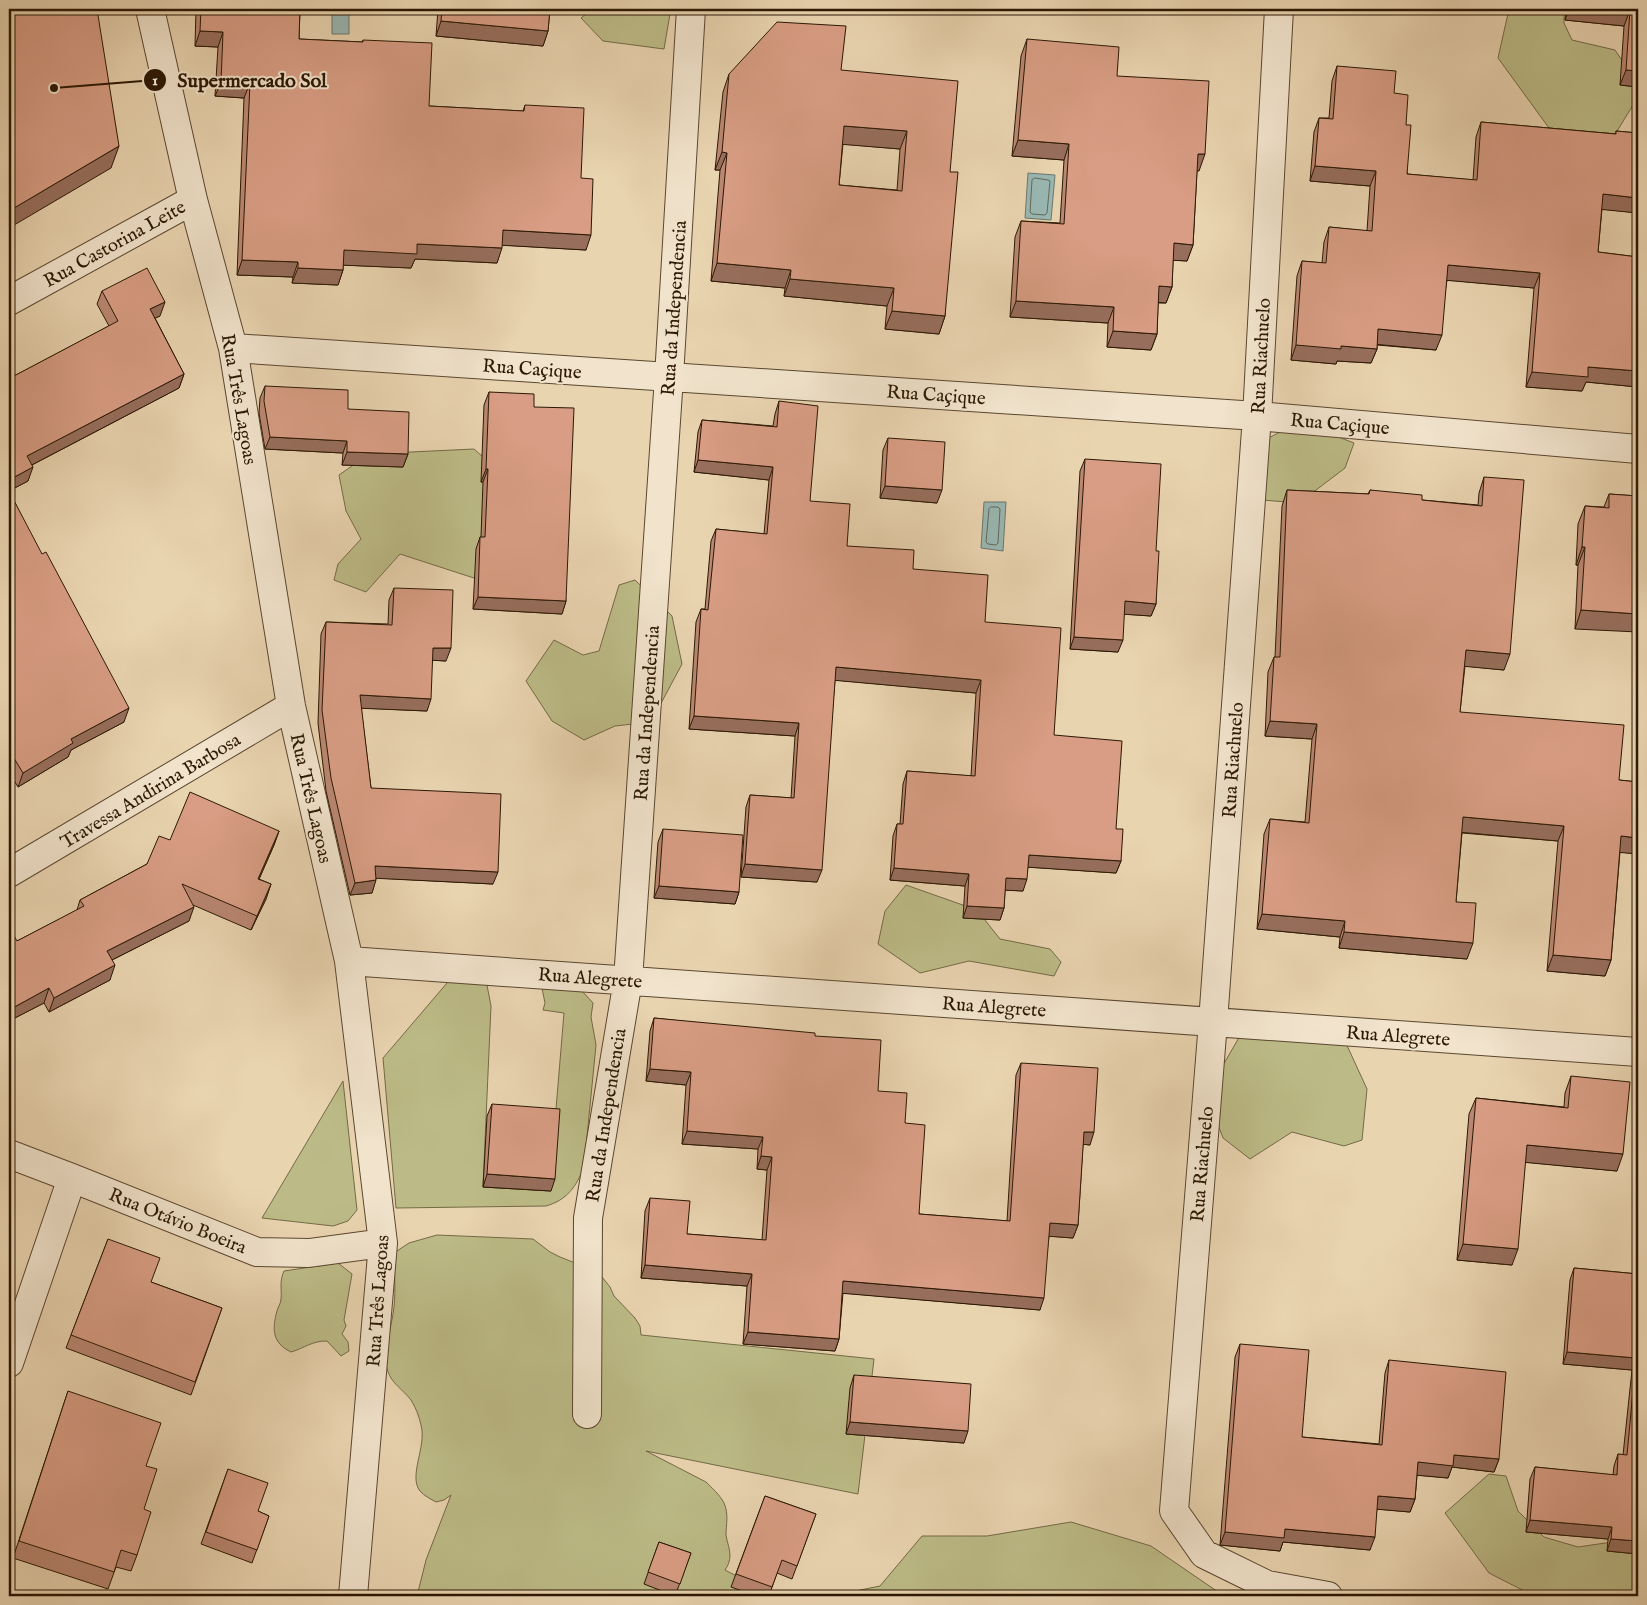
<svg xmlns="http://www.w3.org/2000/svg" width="1647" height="1605" font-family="'IM FELL English',serif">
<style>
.green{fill:#bcbb87;stroke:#746a46}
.water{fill:#99b7b2;stroke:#6d776c}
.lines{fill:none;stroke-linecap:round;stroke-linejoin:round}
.shore{stroke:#62685b;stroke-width:1}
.minor-casing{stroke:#5b472f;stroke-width:30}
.minor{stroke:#f1e3cc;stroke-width:28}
.wall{fill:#ba8772;stroke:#2c1804;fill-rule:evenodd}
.shaded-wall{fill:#976e5c;stroke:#2c1804}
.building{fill:#d89d84;stroke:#2c1804;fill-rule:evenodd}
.labels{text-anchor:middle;stroke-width:4;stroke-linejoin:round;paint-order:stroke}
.street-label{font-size:19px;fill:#2c1804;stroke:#f1e3cc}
.leader{fill:none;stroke:#2c1804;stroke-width:2}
.callout-dot{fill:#2c1804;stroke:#f1e3cc;stroke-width:2}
.mark-label{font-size:15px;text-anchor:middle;font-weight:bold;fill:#fff}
.callout-label{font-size:20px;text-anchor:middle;font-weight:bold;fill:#2c1804;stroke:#f1e3cc;stroke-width:4;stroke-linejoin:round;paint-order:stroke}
</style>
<rect width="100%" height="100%" fill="#e9d4b0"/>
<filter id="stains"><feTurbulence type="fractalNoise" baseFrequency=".004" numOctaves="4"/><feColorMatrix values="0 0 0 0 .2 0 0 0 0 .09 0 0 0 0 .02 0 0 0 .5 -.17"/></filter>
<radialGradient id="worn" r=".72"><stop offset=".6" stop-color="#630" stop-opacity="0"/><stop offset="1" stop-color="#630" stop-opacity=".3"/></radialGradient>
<path class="green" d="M592,9H646L670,14L664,49L603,41L581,18Z
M1509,9H1564V23L1572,40L1615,50L1638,84V97L1614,136L1549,128L1498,58Z
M1299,422L1354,443L1345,468L1299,503L1262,500L1261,442Z
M474,449L501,473L480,580L400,554L366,592L334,580L338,564L361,539L346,511L339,475L369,454Z
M635,580L672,616L682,664L651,722L615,726L584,740L552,721L526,681L554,640L583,655L599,651L619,585Z
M906,885L977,910L1000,939L1050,949L1061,962L1054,976L969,961L920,973L878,944L885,911Z
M453,976L486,980L491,1006L483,1186L555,1121L564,1013L543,1010L545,1003L542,988L582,991L593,1003L591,1017L596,1045L584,1167C576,1187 567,1200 546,1206L396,1208L383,1058Z
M1245,1027L1344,1039L1367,1089L1362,1140L1344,1146L1292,1132L1250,1159L1223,1138L1211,1106L1210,1088Z
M343,1081L357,1210L348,1221L333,1226L262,1218Z
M437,1235L533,1239L550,1252L560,1257L598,1272L610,1287L614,1296L635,1318L640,1326L641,1335L874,1359L858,1494L646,1451L706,1482C712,1488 720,1495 724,1503C729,1514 726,1525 726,1535C727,1542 730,1549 730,1555C730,1561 728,1566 725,1570L775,1596H417L426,1560L451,1495L444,1500L436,1502C431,1499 424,1496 420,1491C408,1476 427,1446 421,1425C419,1416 416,1408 411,1400C400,1386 386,1381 386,1359C386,1342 392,1324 394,1307C396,1289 394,1271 394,1253L409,1243Z
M338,1263L352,1274L344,1320L346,1326L342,1334L348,1342L349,1351L341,1356L327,1341C311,1341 305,1348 291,1352C272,1343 272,1329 277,1311C278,1307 281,1303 281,1299C282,1289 279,1282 284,1271Z
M1489,1474L1506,1476L1518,1511L1544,1537L1578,1547L1612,1542L1638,1553V1596H1534L1489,1573L1445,1513Z
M1071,1522L1151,1546L1224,1596H813L836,1595L880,1586L922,1536H987Z"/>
<path class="water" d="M332,9H349V34H332Z
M1028,173L1055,175L1051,220L1025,218Z
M984,502H1006L1003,551L981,548Z"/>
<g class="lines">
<path class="shore" d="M1035,178L1048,180L1050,181L1047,213L1045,215L1032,214L1030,212L1032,180Z
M991,507H998L1000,509L998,543L996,545L988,544L986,542L989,509Z"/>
<g class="minor-casing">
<path id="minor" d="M150,9L193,200L233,348L291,706L349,961L383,1243L353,1596
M1279,9L1257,416L1213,1022L1174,1511L1204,1554L1267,1585L1328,1596
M9,301L193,200
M233,348L1257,416L1638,449
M9,873L291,706
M349,961L1638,1052
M9,1154L72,1178L257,1252L309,1253L383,1243
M9,1363L72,1178
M587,1414L588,1218L628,980L669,377L691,9"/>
</g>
<use href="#minor" class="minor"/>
</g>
<path class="wall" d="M196,9H300L299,39L362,42L363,40L429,106L523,111L525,105L581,178L586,250L502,245L497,263L415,259L411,268L343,265V270L338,285L292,283L293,277L237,275L244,98L215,96L218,47L195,46Z
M438,9H550L548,31L543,46L436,36Z
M1566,9H1638V87L1620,85L1624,26L1565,20Z
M1027,39L1117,76L1199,171L1197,170L1193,245L1187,261L1173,260L1172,287L1166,303H1158L1157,334L1151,350L1107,347L1108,323L1010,317L1015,237L1021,221L1060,223L1064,160L1012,156L1021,56Z
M1337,66L1394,93L1406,125L1407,174L1473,180L1476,137L1481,122L1616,134V131L1638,133V213L1602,209L1598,252L1638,257V387L1586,382L1582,391L1526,387L1534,288L1447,280L1436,350L1377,345V349L1371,363L1337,361L1336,364L1291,360L1297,276L1302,261L1322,263L1324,242L1329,227L1367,231L1370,186L1310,181L1314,132L1319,118H1329L1332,81Z
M841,70L950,172L945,316L939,334L885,329L887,306L784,296L785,288L711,281L720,170H715L723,92L729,74ZM843,144L900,149L897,190L839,185Z
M102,291L160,316L155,318L184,374L179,388L32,465L28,481L9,491L124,722L71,750L68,757L18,787L9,772V381L13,378L14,376L109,326L97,304Z
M265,386L348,409L408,454L403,467L342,465L343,453L265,449L259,413L260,398Z
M489,392L534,407L566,601L562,614L473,609L476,549L480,537H481L483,482H481L484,405Z
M779,401L810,501L847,546L913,569L985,622L1054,735L1116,829L1121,861L1116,873L1028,867L1023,891L1005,890L1004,908L1000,920L963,918L965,886L890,880L893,836L897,824H900L903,784L907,771L971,776L976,693L835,680L817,882L741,877L746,807L750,795L791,798L795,736L689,729L696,622L701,609H705L711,541L716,529L764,534L769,480L694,472L698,432L702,420L773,426L775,414Z
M888,438L937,503L880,498L883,450Z
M1085,459L1156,551V604L1151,616L1124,614L1118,652L1070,649L1080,471Z
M1484,477L1504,670L1465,666L1460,712L1619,780L1638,782V854L1620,852L1611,960L1605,976L1547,971L1558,841L1462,833L1456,902L1467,959L1339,948L1340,937L1257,929L1264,834L1270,819L1305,822L1312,739L1265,736L1268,672L1274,657H1275L1282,506L1287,490L1368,494L1370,490L1422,500L1478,505L1479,493Z
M1609,494L1638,496L1575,629L1578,565H1576L1578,524L1585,506L1604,507Z
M394,588L446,661L432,660L427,711L361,708L371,788L493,884L376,878L372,893L350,895L326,791L318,723L321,634L326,622L388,624L389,600Z
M663,829L739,892L735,904L654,898L658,842Z
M279,831L274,845L259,879L271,884L266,899L251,930L193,905L189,921L112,960L110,980L49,1012L44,1003L9,1021V937L17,941L77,910L80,900L147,864L170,840Z
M654,1018L815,1036L878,1091L905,1123L919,1214L1007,1221L1016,1075L1021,1063L1090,1145L1083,1144L1078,1225L1073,1238L1049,1236L1040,1310L843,1293L839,1339L835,1351L743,1344L747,1286L641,1278L645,1211L650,1198L687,1234L762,1240L767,1170L757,1169L758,1149L682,1144L686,1085L646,1081L650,1031Z
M1571,1076L1617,1171L1525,1162L1512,1265L1457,1260L1469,1114L1476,1098L1564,1107L1565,1093Z
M492,1104L551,1191L483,1187L487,1116Z
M108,1239L151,1282L222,1308L191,1395L66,1348Z
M1574,1268L1638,1274V1554L1607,1551L1608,1539L1526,1532L1530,1479L1535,1467L1613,1475L1614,1466L1618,1454L1623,1455L1632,1370L1563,1364L1570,1280Z
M1240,1344L1302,1437L1379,1444L1385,1373L1389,1360L1499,1459L1494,1472L1452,1467L1448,1478L1417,1475L1415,1499L1410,1512L1377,1509L1370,1550L1283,1542L1280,1551L1220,1545L1235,1357Z
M854,1375L964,1443L846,1434L850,1388Z
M68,1391L146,1466L137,1555L131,1571L116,1567L108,1589L13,1558Z
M228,1469L258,1511L269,1516L252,1563L201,1544Z
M765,1496L816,1514L792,1579L777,1573L769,1596H757L731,1587Z
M659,1542L691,1553L675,1596L644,1584Z"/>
<path class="shaded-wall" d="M1569,9H1616L1630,10L1624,26L1565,20Z
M441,21L548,31L543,46L436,36Z
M200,31L223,32L218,47L195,46Z
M1626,70L1638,71V87L1620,85Z
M221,82L250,83L244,98L215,96Z
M844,126L907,131L900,149L838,144Z
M1018,140L1069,144L1064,160L1012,156Z
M119,146L111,168L9,228V211Z
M722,152L727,153L720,170H715Z
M1198,154H1205L1199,171L1192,170Z
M1315,166L1376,171L1370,186L1310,181Z
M1603,194L1638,198V213L1597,209Z
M503,230L591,235L586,250L497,245Z
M1174,243L1193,245L1187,261L1168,260Z
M417,244L502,248L497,263L415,259L411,268L339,265L344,250Z
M242,260L298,262L293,277L237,275Z
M717,263L791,270L785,288L711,281Z
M1448,265L1540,273L1534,288L1443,280Z
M298,268L343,270L338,285L292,283Z
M790,279L894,288L887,306L784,296Z
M1159,286L1172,287L1166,303L1154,302Z
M1016,301L1114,307L1108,323L1010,317Z
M165,302L160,316L145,323L150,309Z
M892,311L945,316L939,334L885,329Z
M1378,329L1442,335L1436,350L1373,344Z
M1113,331L1157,334L1151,350L1107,347Z
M1296,345L1341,346L1377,349L1371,363L1337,361L1336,364L1291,360Z
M1588,367L1638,371V387L1586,382L1582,391L1526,387L1532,372Z
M184,374L179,388L22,470L27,456Z
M270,437L347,441L343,453L265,449Z
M347,452L408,454L403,467L342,465Z
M698,460L773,467L769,480L694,472Z
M33,467L28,481L9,491V480Z
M486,469H488L483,482H481Z
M885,486L942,490L937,503L880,498Z
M1582,547H1585L1578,565H1576Z
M478,597L566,601L562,614L473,609Z
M1125,601L1156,604L1151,616L1120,614Z
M1581,610L1638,614V632L1575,629Z
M1074,637L1123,640L1118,652L1070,649Z
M433,648H451L446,661L428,660Z
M1466,650L1510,654L1504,670L1461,666Z
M836,667L981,680L976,693L831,680Z
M360,695L431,699L427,711L355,708Z
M129,708L124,722L71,750L68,757L18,787L23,773L71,739Z
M694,716L799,723L795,736L689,729Z
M1270,721L1317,724L1312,739L1265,736Z
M1463,817L1564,826L1558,841L1458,832Z
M279,831L274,845L253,893L258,879Z
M1621,836L1638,838V854L1615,852Z
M1029,855L1121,861L1116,873L1025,867Z
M745,864L822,870L817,882L741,877Z
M375,866L498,872L493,884L370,878Z
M894,868L969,874L965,886L890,880Z
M1006,878L1027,879L1023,891L1002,890Z
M376,880L372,893L350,895L355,883Z
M271,884L266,899L251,930L257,916Z
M659,886L739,892L735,904L654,898Z
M967,906L1004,908L1000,920L963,918Z
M194,907L189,921L102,965L107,951Z
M1262,914L1345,921L1340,937L1257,929Z
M1344,932L1473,943L1467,959L1339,948Z
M1553,955L1611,960L1605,976L1547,971Z
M115,965L110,980L49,1012L54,998Z
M49,988L44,1003L9,1021V1010Z
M650,1069L691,1072L686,1085L646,1081Z
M687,1131L763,1137L758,1149L682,1144Z
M1084,1132H1094L1090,1145L1080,1144Z
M1527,1145L1623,1154L1617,1171L1521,1162Z
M761,1156L772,1157L767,1170L757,1169Z
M487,1174L555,1179L551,1191L483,1187Z
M1050,1223L1078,1225L1073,1238L1045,1236Z
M1463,1244L1518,1249L1512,1265L1457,1260Z
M645,1265L752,1274L747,1286L641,1278Z
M843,1281L1044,1298L1040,1310L839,1293Z
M748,1332L839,1339L835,1351L743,1344Z
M1567,1352L1636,1358L1632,1370L1563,1364Z
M850,1422L968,1431L964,1443L846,1434Z
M1454,1455L1499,1459L1494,1472L1452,1467L1448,1478L1414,1475L1418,1462Z
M1378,1496L1415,1499L1410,1512L1374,1509Z
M1530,1520L1612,1527L1608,1539L1526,1532Z
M1285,1529L1375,1537L1370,1550L1283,1542L1280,1551L1220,1545L1225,1532Z
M1611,1539L1638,1541V1554L1607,1551Z"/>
<path class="building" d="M9,9H97L119,146L9,211Z
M201,9H300L299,39L363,42V40L432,43L429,106L524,111L525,105L584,108L581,178L593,179L591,235L503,230L502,248L417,244V254L344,250L343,270L298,268V262L242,260L250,83L221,82L223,32L200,31Z
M442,9H550L548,31L441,21Z
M1616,9H1638V71L1626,70L1630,10Z
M777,22L846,26L841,70L958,81L950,172H958L945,316L892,311L894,288L790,279L791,270L717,263L727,153L722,152L729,74ZM844,126L907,131L902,191L839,185Z
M1027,39L1119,47L1117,76L1209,81L1205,154H1198L1193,245L1174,243L1172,287L1159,286L1157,334L1113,331L1114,307L1016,301L1021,221L1064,224L1069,144L1018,140Z
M1337,66L1396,71L1394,93L1408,95L1406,125H1411L1407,174L1477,180L1481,122L1616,134V131L1638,133V198L1603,194L1598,252L1638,257V371L1588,367V377L1532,372L1540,273L1448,265L1442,335L1378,329L1377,349L1341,346V349L1296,345L1302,261L1326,263L1329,227L1372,231L1376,171L1315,166L1319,118L1333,119Z
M147,268L165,302L150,309L184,374L27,456L33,467L9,480V381L14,378V376L118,321L102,291Z
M265,386L348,390V409L409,412L408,454L347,452V441L270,437L264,401Z
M489,392L534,394V407L574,408L566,601L478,597L480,537H485L488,469H486Z
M779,401L818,406L810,501L850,504L847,546L914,550L913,569L988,575L985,622L1061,628L1054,735L1122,741L1116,829H1123L1121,861L1029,855L1027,879L1006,878L1004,908L967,906L969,874L894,868L897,824H903L907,771L975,776L981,680L836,667L822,870L745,864L750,795L794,798L799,723L694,716L701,609L708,610L716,529L767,534L773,467L698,460L702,420L777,427Z
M888,438L945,442L942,490L885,486Z
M1085,459L1161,464L1156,551H1159L1156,604L1125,601L1123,640L1074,637Z
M1484,477L1524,480L1510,654L1466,650L1460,712L1624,725L1619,780L1638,782V838L1621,836L1611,960L1553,955L1564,826L1463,817L1456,902L1476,903L1473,943L1344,932L1345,921L1262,914L1270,819L1309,823L1317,724L1270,721L1274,657H1280L1287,490L1369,494L1370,490L1422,495V500L1482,506Z
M9,491L42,554L46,552L129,708L71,739L73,743L23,773L9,750Z
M1609,494L1638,496V614L1581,610L1585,547H1582L1585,506L1609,508Z
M394,588L453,590L451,648H433L431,699L360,695L371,788L501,794L498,872L375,866L376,880L355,883L331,778L322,710L326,622L392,625Z
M190,792L279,831L258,879L271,884L257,916L182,884L194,907L107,951L115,965L54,998L49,988L9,1010V937L13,934L17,941L84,906L80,900L147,864L159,836L170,840Z
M663,829L743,835L739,892L659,886Z
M654,1018L815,1033V1036L881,1040L878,1091L907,1093L905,1123L925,1125L919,1214L1010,1221L1021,1063L1098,1068L1094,1132H1084L1078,1225L1050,1223L1044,1298L843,1281L839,1339L748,1332L752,1274L645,1265L650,1198L690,1201L687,1234L766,1240L772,1157L761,1156L763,1137L687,1131L691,1072L650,1069Z
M1571,1076L1630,1082L1623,1154L1527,1145L1518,1249L1463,1244L1476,1098L1568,1108Z
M492,1104L560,1109L555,1179L487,1174Z
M108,1239L160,1258L151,1282L222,1308L195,1382L71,1335Z
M1574,1268L1638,1274V1541L1611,1539L1612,1527L1530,1520L1535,1467L1617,1475L1618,1454L1627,1455L1636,1358L1567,1352Z
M1240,1344L1309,1350L1302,1437L1382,1445L1389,1360L1506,1372L1499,1459L1454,1455L1453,1466L1418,1462L1415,1499L1378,1496L1375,1537L1285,1529L1284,1538L1225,1532Z
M854,1375L971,1384L968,1431L850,1422Z
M68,1391L161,1423L146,1466L157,1469L144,1509L151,1512L137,1555L121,1550L114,1572L19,1541Z
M228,1469L268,1483L258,1511L269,1516L257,1550L206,1532Z
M765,1496L816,1514L797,1566L782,1560L772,1587L736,1574Z
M659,1542L691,1553L680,1584L648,1572Z"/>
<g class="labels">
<g class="street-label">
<text transform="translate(114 243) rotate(-29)" y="7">Rua Castorina Leite</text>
<text transform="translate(673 308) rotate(-86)" y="7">Rua da Independencia</text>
<text transform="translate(1260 356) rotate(-87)" y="7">Rua Riachuelo</text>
<text transform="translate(532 368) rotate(4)" y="7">Rua Caçique</text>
<text transform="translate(936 394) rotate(4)" y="7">Rua Caçique</text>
<text transform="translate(240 399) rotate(80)" y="7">Rua Três Lagoas</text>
<text transform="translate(1340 423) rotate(5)" y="7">Rua Caçique</text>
<text transform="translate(646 713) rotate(-86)" y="7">Rua da Independencia</text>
<text transform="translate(1232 760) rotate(-86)" y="7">Rua Riachuelo</text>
<text transform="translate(150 790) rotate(-31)" y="7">Travessa Andirina Barbosa</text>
<text transform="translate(312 798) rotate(77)" y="7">Rua Três Lagoas</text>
<text transform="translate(590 977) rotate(4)" y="7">Rua Alegrete</text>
<text transform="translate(994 1006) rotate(4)" y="7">Rua Alegrete</text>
<text transform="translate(1398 1035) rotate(4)" y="7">Rua Alegrete</text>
<text transform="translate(605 1115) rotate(-81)" y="7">Rua da Independencia</text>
<text transform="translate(1201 1164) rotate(-85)" y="7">Rua Riachuelo</text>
<text transform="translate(178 1220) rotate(22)" y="7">Rua Otávio Boeira</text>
<text transform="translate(377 1301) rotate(-86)" y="7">Rua Três Lagoas</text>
</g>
</g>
<path class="leader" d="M54 88L155 80"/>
<g class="callout-dot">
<circle cx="54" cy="88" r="5"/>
<circle cx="155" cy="80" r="12"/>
</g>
<g class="mark-label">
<text x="155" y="85">1</text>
</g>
<g class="callout-label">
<text x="252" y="87">Supermercado Sol</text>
</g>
<rect width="1647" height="1605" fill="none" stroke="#e9d4b0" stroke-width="30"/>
<rect x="10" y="10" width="1627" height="1585" fill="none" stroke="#2c1804" stroke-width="2.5"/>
<rect x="15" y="15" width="1617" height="1575" fill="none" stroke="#2c1804"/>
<rect width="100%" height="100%" filter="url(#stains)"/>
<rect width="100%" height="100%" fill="url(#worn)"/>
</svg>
